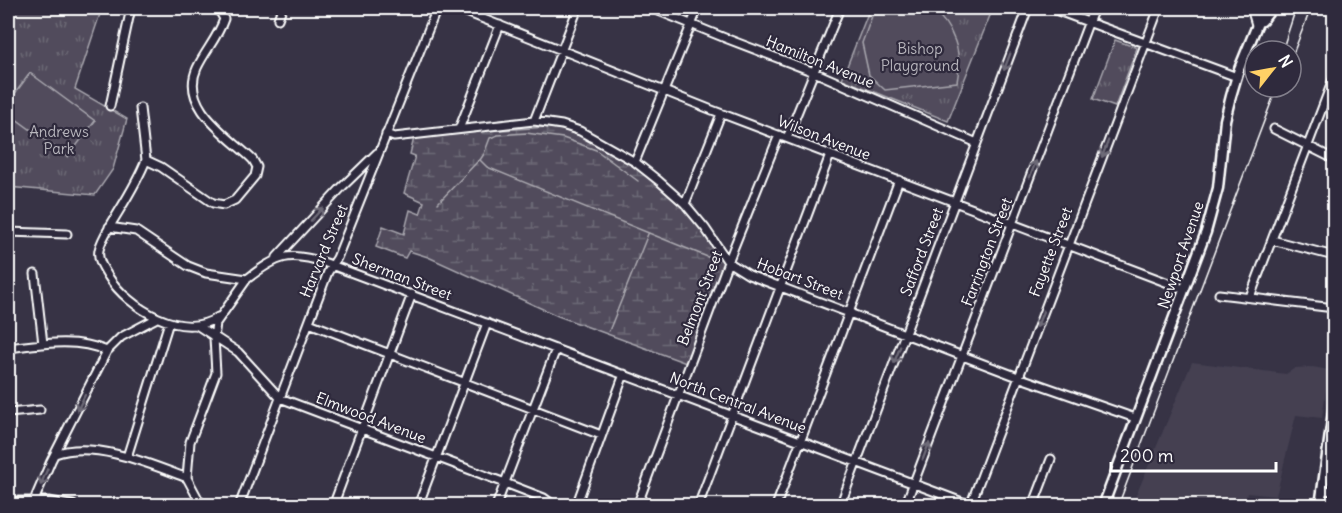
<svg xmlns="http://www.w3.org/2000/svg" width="1342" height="513" font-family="Delius,sans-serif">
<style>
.built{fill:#444051}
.grass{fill:url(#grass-tufts);stroke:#a8a6ae;stroke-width:1.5}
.wetland{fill:url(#wetland-marsh);stroke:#a8a6ae;stroke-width:1.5}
.pitch{fill:#514c5c;stroke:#a8a6ae;stroke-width:1.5}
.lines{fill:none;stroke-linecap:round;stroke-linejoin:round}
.stream{stroke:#adabb2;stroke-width:1.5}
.minor-casing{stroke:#fff;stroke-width:11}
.major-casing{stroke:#fff;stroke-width:13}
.minor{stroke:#2f2a3d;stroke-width:7}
.major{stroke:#2f2a3d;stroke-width:8}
.rail{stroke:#fff;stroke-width:1.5}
.oneway{stroke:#6d6a77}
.labels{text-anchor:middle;stroke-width:4.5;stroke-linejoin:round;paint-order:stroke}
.park-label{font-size:15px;fill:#b9b7be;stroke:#2f2a3d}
.street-label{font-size:15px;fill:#fff;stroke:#2f2a3d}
</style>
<defs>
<pattern id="grass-tufts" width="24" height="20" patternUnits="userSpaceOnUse" patternTransform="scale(1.5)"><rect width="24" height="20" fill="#514c5c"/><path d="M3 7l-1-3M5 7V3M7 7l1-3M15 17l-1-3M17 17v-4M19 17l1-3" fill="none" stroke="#6b6774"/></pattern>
<pattern id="wetland-marsh" width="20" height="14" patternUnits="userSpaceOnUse" patternTransform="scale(1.5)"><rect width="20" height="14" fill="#514c5c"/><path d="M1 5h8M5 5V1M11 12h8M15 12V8" fill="none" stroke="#6b6774"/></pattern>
</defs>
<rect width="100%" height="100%" fill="#373345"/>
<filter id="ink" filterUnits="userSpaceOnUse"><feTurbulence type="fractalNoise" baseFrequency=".0167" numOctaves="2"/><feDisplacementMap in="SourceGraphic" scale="12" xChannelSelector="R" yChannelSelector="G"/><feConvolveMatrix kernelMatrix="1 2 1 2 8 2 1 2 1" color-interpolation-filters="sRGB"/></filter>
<g filter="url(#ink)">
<path class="built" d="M1192,362L1286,374L1295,368L1313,367L1329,370L1322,418L1296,415L1276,496L1247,493L1244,505H1132Z"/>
<path class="grass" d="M8,8H102L75,89L127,119L113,169L95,195L8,187Z
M870,8H993L948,121L842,79Z
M1115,40L1137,48L1115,107L1093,99Z"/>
<path class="wetland" d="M547,127C556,129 565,130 574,133C622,149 709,220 726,268L689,364L558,316L428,257L409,251L405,258L376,247L383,226L404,234L410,210L420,214L424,202L404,193L415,156L410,154L414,138L467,132Z"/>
<path class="pitch" d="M875,8H931C954,27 963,53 957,82L885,90L869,75L862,43Z
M30,73L95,121L68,157L8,113V103Z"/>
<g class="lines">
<path class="stream" d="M638,181L596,150L563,138L526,133L498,135L490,138L484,154L480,160L487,167L710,258L718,260
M438,203L479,160
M609,331L648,234"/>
<g class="minor-casing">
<path id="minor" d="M218,8L224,19C218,37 205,51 197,68C179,107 230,137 253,160L257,167L255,176L235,200L224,205L213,203L161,167L146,160C138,181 125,201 113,221C108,230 101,240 99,250C97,259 103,268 108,276C128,308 183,341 218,317
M456,8L712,110L1184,289
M651,8L725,38L814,72L977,143
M1050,8L1237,77
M1251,8L1256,25
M278,19L282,8
M110,106L131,8
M140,108L146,160
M534,121L578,8
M459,129L500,25
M1274,129L1334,159
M386,134L394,137L534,121L562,125L580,131L635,162L659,181L685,204L705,228L728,262L749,275L1018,377L1135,418
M787,138L840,8
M635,162L698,8
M685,204L721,114
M109,227L136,231L188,266L206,273L247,279C278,255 289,251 326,263L973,506
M8,232L67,234
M1272,240L1334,256
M277,257L342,187L377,153
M35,274L43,344
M1219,294L1334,308
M1250,297L1334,77
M309,323L601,435
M198,326L238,352L280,398L505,483L544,498L555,506
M8,348C41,344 75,337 107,351
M8,413L40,410
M55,454C94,440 150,464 187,478L202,506
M127,457L169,322
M187,478L190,442L216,373L214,338L216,323L247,279
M1322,490L1334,491
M36,502V496L51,461L107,351L121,337L157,318
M239,506L328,272L337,258L437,8
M333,506L412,294
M418,506L487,323
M496,506L556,349
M576,506L624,374
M637,506L728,262L779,135
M698,506L830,155
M776,506L899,180
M840,506L1028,8
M905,506L1094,8
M970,506L1159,8
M1033,506L1051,459"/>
</g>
<g class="major-casing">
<path id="major" d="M1262,21L1272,8
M8,502H49L73,506
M1103,506L1206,232L1218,188L1225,120L1231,96L1239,69L1264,8
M1320,506L1334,405"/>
</g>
<use href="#minor" class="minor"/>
<use href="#major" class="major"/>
<path class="rail" d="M1282,51L1296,8
M1291,59L1311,8
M1118,506L1277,87"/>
</g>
<defs><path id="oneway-shaft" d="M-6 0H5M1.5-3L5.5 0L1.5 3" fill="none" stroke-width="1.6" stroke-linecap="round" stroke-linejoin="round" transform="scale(1.5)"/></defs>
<g class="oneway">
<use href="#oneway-shaft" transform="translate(1007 62) rotate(111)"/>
<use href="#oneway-shaft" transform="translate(1105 149) rotate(111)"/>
<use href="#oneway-shaft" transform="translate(1033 169) rotate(-69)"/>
<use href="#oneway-shaft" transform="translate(317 214) rotate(-47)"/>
<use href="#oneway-shaft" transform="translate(1040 319) rotate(111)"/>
<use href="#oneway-shaft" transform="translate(897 355) rotate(111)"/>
<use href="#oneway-shaft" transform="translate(81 403) rotate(116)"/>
<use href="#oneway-shaft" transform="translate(926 451) rotate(-69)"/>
<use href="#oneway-shaft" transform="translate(44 477) rotate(113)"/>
</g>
</g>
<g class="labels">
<g class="park-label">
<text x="920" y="54">Bishop<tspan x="920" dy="17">Playground</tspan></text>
<text x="59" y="137">Andrews<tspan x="59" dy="17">Park</tspan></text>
</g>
<g class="street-label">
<text transform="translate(820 62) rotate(22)" y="5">Hamilton Avenue</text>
<text transform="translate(824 138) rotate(21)" y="5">Wilson Avenue</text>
<text transform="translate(324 251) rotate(-67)" y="5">Harvard Street</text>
<text transform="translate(922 252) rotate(-69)" y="5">Safford Street</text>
<text transform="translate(987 252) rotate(-69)" y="5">Farrington Street</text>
<text transform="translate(1051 252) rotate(-69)" y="5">Fayette Street</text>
<text transform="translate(1181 255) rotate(-71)" y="5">Newport Avenue</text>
<text transform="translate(402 277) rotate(21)" y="5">Sherman Street</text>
<text transform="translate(800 279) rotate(21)" y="5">Hobart Street</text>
<text transform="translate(700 298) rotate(-69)" y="5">Belmont Street</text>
<text transform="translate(738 403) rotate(21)" y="5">North Central Avenue</text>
<text transform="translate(371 418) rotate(21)" y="5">Elmwood Avenue</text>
</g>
</g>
<rect width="1342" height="513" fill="none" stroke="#2f2a3d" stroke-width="30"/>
<rect x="15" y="15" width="1312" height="483" fill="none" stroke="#fff" stroke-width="2" filter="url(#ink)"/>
<g transform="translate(1273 69) rotate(59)"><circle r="28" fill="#2f2a3d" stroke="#827f8b" stroke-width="1.5"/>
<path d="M0-4.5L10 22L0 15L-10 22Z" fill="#ffd166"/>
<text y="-9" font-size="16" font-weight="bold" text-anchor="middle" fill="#ffffff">N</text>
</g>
<path d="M1111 462v9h165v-9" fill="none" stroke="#ffffff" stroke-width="3"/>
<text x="1120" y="462" font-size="18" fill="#ffffff" stroke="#2f2a3d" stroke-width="4.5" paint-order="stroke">200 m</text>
</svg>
